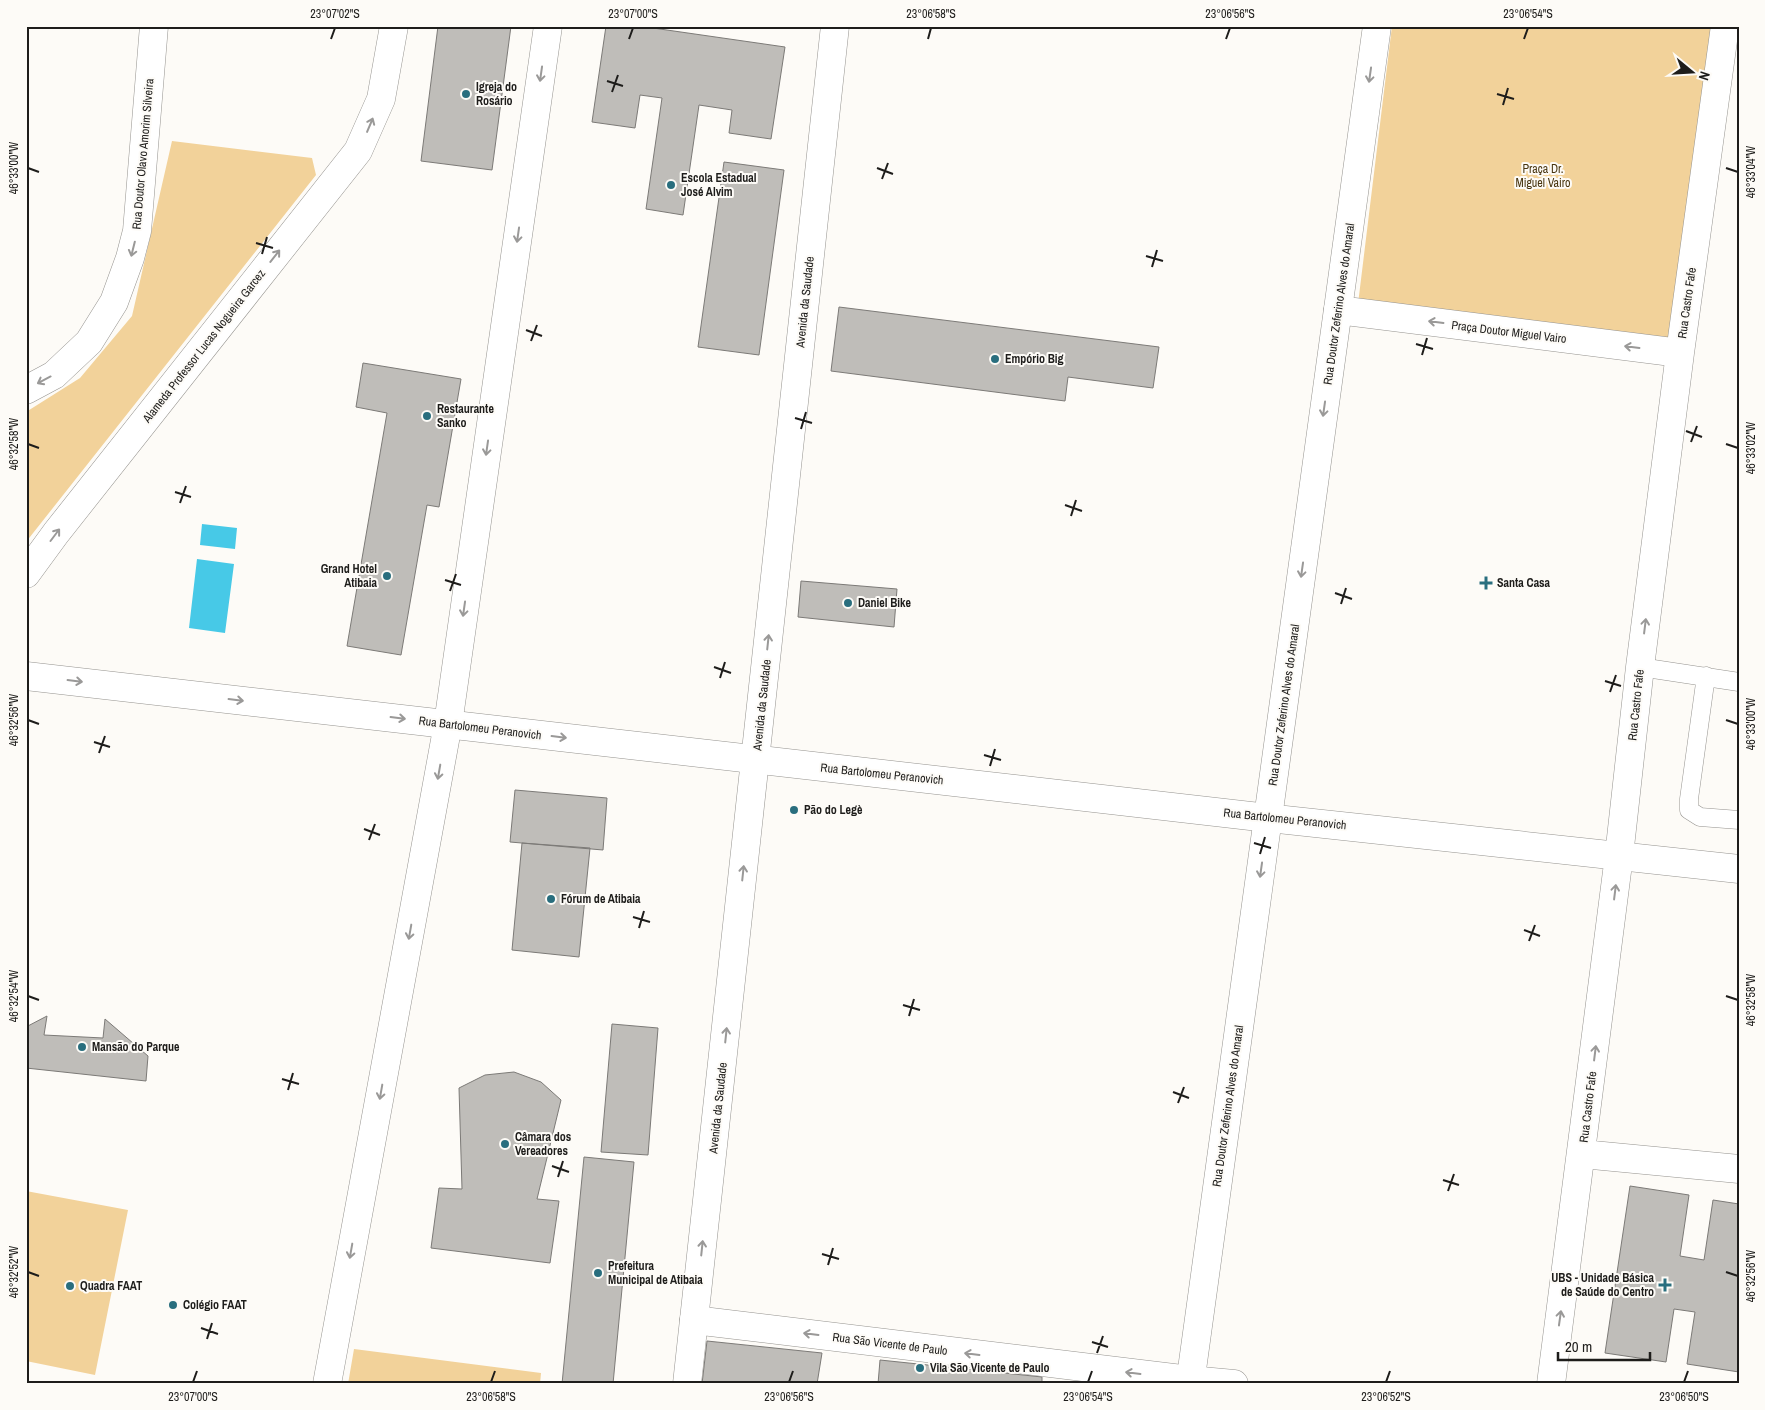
<svg xmlns="http://www.w3.org/2000/svg" width="1765" height="1410" font-family="'Archivo Narrow',sans-serif">
<style>
.green{fill:#f2d29a}
.water{fill:#47c9e7}
.building{fill:#bfbdb9;stroke:#7c7a77}
.lines{fill:none;stroke-linecap:round;stroke-linejoin:round}
.service-casing{stroke:#95938f;stroke-width:19}
.minor-casing{stroke:#95938f;stroke-width:29}
.tertiary-casing{stroke:#95938f;stroke-width:29}
.secondary-casing{stroke:#95938f;stroke-width:29}
.service{stroke:#fff;stroke-width:18}
.minor{stroke:#fff;stroke-width:28}
.tertiary{stroke:#fff;stroke-width:28}
.secondary{stroke:#fff;stroke-width:28}
.oneway{stroke:#9a9998}
.ticks{fill:none;stroke:#1e1d1b;stroke-width:2}
.poi-dot{fill:#296e7e;stroke:#fdfbf7;stroke-width:2}
.labels{text-anchor:middle;stroke-width:4;stroke-linejoin:round;paint-order:stroke}
.poi-label{font-size:12px;font-weight:bold;fill:#1e1d1b;stroke:#fdfbf7;text-anchor:start}
.street-label{font-size:12px;fill:#1e1d1b;stroke:#fdfbf7}
.park-label{font-size:12px;fill:#48350f;stroke:#fdfbf7}
.neatline{fill:none;stroke:#1e1d1b;stroke-width:2}
.ticks-label{font-size:12px;text-anchor:middle;fill:#1e1d1b}
</style>
<rect width="100%" height="100%" fill="#fdfbf7"/>
<path class="green" d="M1392,26H1718L1674,344L1358,304Z
M172,141L312,158L316,175L26,542V412L80,378L132,316Z
M26,1191L128,1210L95,1375L26,1361Z
M354,1349L541,1373L540,1384H348Z"/>
<path class="water" d="M202,524L237,528L235,549L200,545Z
M197,559L234,564L225,633L189,628Z"/>
<path class="building" d="M438,26H511L492,170L421,161Z
M606,26H639L785,47L771,139L729,133L732,110L699,105L683,215L646,209L662,98L640,95L635,128L592,122Z
M724,162L784,170L759,355L698,347Z
M839,307L1159,347L1153,388L1068,377L1065,401L831,371Z
M363,363L461,379L439,507L427,505L401,655L347,646L387,413L356,407Z
M801,581L897,589L894,627L798,617Z
M515,790L607,798L603,850L510,842Z
M522,843L590,848L579,957L512,950Z
M47,1016L44,1035L103,1038L105,1019L148,1056L146,1081L26,1068V1027Z
M612,1024L658,1028L648,1155L601,1152Z
M514,1072L541,1082L561,1100L537,1199L559,1201L550,1263L431,1248L439,1188L462,1189L459,1088L485,1075Z
M584,1157L634,1162L613,1384H562Z
M1630,1186L1689,1195L1680,1256L1704,1260L1713,1200L1739,1204V1372L1687,1364L1695,1312L1674,1309L1666,1362L1605,1353Z
M707,1341L822,1353L817,1384H702Z
M880,1360L1042,1377V1384H878Z"/>
<g class="lines">
<g class="service-casing">
<path id="service" d="M1640,667L1739,682
M1706,676L1689,799V810L1700,817L1739,820"/>
</g>
<g class="minor-casing">
<path id="minor" d="M1338,310L1680,353
M26,676L1268,818L1739,869
M1582,1154L1739,1169
M694,1320L1190,1380L1234,1384
M1551,1384L1619,856L1640,667L1680,353L1725,26"/>
</g>
<g class="tertiary-casing">
<path id="tertiary" d="M26,390L54,375L89,342L114,302L130,258L137,231L154,26
M26,574L56,533L358,151L381,99L394,26
M327,1384L448,724L548,26
M1190,1384L1377,26"/>
</g>
<g class="secondary-casing">
<path id="secondary" d="M687,1384L835,26"/>
</g>
<use href="#service" class="service"/>
<use href="#minor" class="minor"/>
<use href="#tertiary" class="tertiary"/>
<use href="#secondary" class="secondary"/>
</g>
<defs><path id="oneway-shaft" d="M-6 0H5M1.5-3L5.5 0L1.5 3" fill="none" stroke-width="1.6" stroke-linecap="round" stroke-linejoin="round" transform="scale(1.25)"/></defs>
<g class="oneway">
<use href="#oneway-shaft" transform="translate(541 74) rotate(98)"/>
<use href="#oneway-shaft" transform="translate(1370 75) rotate(98)"/>
<use href="#oneway-shaft" transform="translate(370 125) rotate(-67)"/>
<use href="#oneway-shaft" transform="translate(518 235) rotate(98)"/>
<use href="#oneway-shaft" transform="translate(133 249) rotate(104)"/>
<use href="#oneway-shaft" transform="translate(275 256) rotate(-52)"/>
<use href="#oneway-shaft" transform="translate(1436 322) rotate(-173)"/>
<use href="#oneway-shaft" transform="translate(1632 347) rotate(-173)"/>
<use href="#oneway-shaft" transform="translate(44 380) rotate(152)"/>
<use href="#oneway-shaft" transform="translate(1324 409) rotate(98)"/>
<use href="#oneway-shaft" transform="translate(487 448) rotate(98)"/>
<use href="#oneway-shaft" transform="translate(55 535) rotate(-53)"/>
<use href="#oneway-shaft" transform="translate(1302 570) rotate(98)"/>
<use href="#oneway-shaft" transform="translate(464 609) rotate(98)"/>
<use href="#oneway-shaft" transform="translate(1645 626) rotate(-83)"/>
<use href="#oneway-shaft" transform="translate(768 642) rotate(-84)"/>
<use href="#oneway-shaft" transform="translate(75 681) rotate(7)"/>
<use href="#oneway-shaft" transform="translate(236 700) rotate(7)"/>
<use href="#oneway-shaft" transform="translate(398 718) rotate(7)"/>
<use href="#oneway-shaft" transform="translate(559 737) rotate(7)"/>
<use href="#oneway-shaft" transform="translate(439 772) rotate(100)"/>
<use href="#oneway-shaft" transform="translate(1261 870) rotate(98)"/>
<use href="#oneway-shaft" transform="translate(743 873) rotate(-84)"/>
<use href="#oneway-shaft" transform="translate(1615 892) rotate(-83)"/>
<use href="#oneway-shaft" transform="translate(410 932) rotate(100)"/>
<use href="#oneway-shaft" transform="translate(726 1035) rotate(-84)"/>
<use href="#oneway-shaft" transform="translate(1595 1053) rotate(-83)"/>
<use href="#oneway-shaft" transform="translate(381 1092) rotate(100)"/>
<use href="#oneway-shaft" transform="translate(702 1248) rotate(-84)"/>
<use href="#oneway-shaft" transform="translate(351 1251) rotate(100)"/>
<use href="#oneway-shaft" transform="translate(1560 1318) rotate(-82)"/>
<use href="#oneway-shaft" transform="translate(811 1334) rotate(-173)"/>
<use href="#oneway-shaft" transform="translate(972 1354) rotate(-173)"/>
<use href="#oneway-shaft" transform="translate(1133 1373) rotate(-173)"/>
</g>
<path class="ticks" d="M331,39L335,28M629,39L633,28M928,39L931,28M1226,39L1230,28M1524,39L1528,28M607,81L623,86M612,92L618,75M1497,94L1514,99M1503,105L1508,88M28,168L39,172M877,168L893,174M1726,168L1738,172M882,179L888,163M256,243L273,248M262,254L267,237M1146,256L1163,261M1152,267L1157,250M526,330L542,336M531,341L537,325M1416,344L1433,349M1422,355L1427,338M795,418L812,423M801,429L806,412M1686,431L1702,437M1691,442L1697,426M28,444L39,448M1726,444L1738,448M175,492L191,497M180,503L186,486M1065,505L1082,511M1071,516L1076,500M445,580L461,585M450,591L456,574M1335,593L1352,599M1341,604L1346,588M714,667L731,673M720,678L725,662M1605,681L1621,686M1610,692L1616,675M28,720L39,724M1726,720L1738,724M94,742L110,747M99,753L105,736M984,755L1001,760M990,766L995,749M364,829L380,835M369,840L375,824M1254,843L1271,848M1260,854L1265,837M633,917L650,922M639,928L644,911M1524,930L1540,936M1529,941L1535,925M28,996L39,1000M1726,996L1738,1000M903,1005L920,1010M909,1016L914,999M282,1079L299,1084M288,1090L293,1073M1173,1092L1189,1098M1178,1103L1184,1087M552,1166L569,1172M558,1177L563,1161M1443,1180L1459,1185M1448,1191L1454,1174M822,1254L839,1259M828,1265L833,1248M28,1272L39,1276M1726,1272L1738,1276M201,1328L218,1334M207,1339L212,1323M1092,1342L1108,1347M1097,1353L1103,1336M193,1382L197,1371M491,1382L495,1371M789,1382L793,1371M1088,1382L1092,1371M1386,1382L1390,1371M1684,1382L1688,1371"/>
<g class="poi-dot">
<circle cx="466" cy="94" r="5"/>
<circle cx="671" cy="185" r="5"/>
<circle cx="995" cy="359" r="5"/>
<circle cx="427" cy="416" r="5"/>
<circle cx="387" cy="576" r="5"/>
<path d="M1483.5 575.5h5v5h5v5h-5v5h-5v-5h-5v-5h5z"/>
<circle cx="848" cy="603" r="5"/>
<circle cx="794" cy="810" r="5"/>
<circle cx="551" cy="899" r="5"/>
<circle cx="82" cy="1047" r="5"/>
<circle cx="505" cy="1144" r="5"/>
<circle cx="598" cy="1273" r="5"/>
<path d="M1662.5 1277.5h5v5h5v5h-5v5h-5v-5h-5v-5h5z"/>
<circle cx="70" cy="1286" r="5"/>
<circle cx="173" cy="1305" r="5"/>
<circle cx="920" cy="1368" r="5"/>
</g>
<g class="labels">
<g class="poi-label">
<text x="476" y="91">Igreja do<tspan x="476" dy="14">Rosário</tspan></text>
<text x="681" y="182">Escola Estadual<tspan x="681" dy="14">José Alvim</tspan></text>
<text x="1005" y="363">Empório Big</text>
<text x="437" y="413">Restaurante<tspan x="437" dy="14">Sanko</tspan></text>
<text x="377" y="573" text-anchor="end">Grand Hotel<tspan x="377" dy="14">Atibaia</tspan></text>
<text x="1497" y="587">Santa Casa</text>
<text x="858" y="607">Daniel Bike</text>
<text x="804" y="814">Pão do Legè</text>
<text x="561" y="903">Fórum de Atibaia</text>
<text x="92" y="1051">Mansão do Parque</text>
<text x="515" y="1141">Câmara dos<tspan x="515" dy="14">Vereadores</tspan></text>
<text x="608" y="1270">Prefeitura<tspan x="608" dy="14">Municipal de Atibaia</tspan></text>
<text x="1654" y="1282" text-anchor="end">UBS - Unidade Básica<tspan x="1654" dy="14">de Saúde do Centro</tspan></text>
<text x="80" y="1290">Quadra FAAT</text>
<text x="183" y="1309">Colégio FAAT</text>
<text x="930" y="1372">Vila São Vicente de Paulo</text>
</g>
<g class="street-label">
<text transform="translate(143 154) rotate(-85)" y="4">Rua Doutor Olavo Amorim Silveira</text>
<text transform="translate(805 302) rotate(-84)" y="4">Avenida da Saudade</text>
<text transform="translate(1687 303) rotate(-82)" y="4">Rua Castro Fafe</text>
<text transform="translate(1339 304) rotate(-82)" y="4">Rua Doutor Zeferino Alves do Amaral</text>
<text transform="translate(1509 332) rotate(7)" y="4">Praça Doutor Miguel Vairo</text>
<text transform="translate(204 346) rotate(-52)" y="4">Alameda Professor Lucas Nogueira Garcez</text>
<text transform="translate(762 705) rotate(-84)" y="4">Avenida da Saudade</text>
<text transform="translate(1284 705) rotate(-82)" y="4">Rua Doutor Zeferino Alves do Amaral</text>
<text transform="translate(1636 705) rotate(-84)" y="4">Rua Castro Fafe</text>
<text transform="translate(480 728) rotate(7)" y="4">Rua Bartolomeu Peranovich</text>
<text transform="translate(882 774) rotate(6)" y="4">Rua Bartolomeu Peranovich</text>
<text transform="translate(1285 819) rotate(6)" y="4">Rua Bartolomeu Peranovich</text>
<text transform="translate(1228 1106) rotate(-82)" y="4">Rua Doutor Zeferino Alves do Amaral</text>
<text transform="translate(1588 1107) rotate(-83)" y="4">Rua Castro Fafe</text>
<text transform="translate(718 1108) rotate(-84)" y="4">Avenida da Saudade</text>
<text transform="translate(890 1344) rotate(7)" y="4">Rua São Vicente de Paulo</text>
</g>
<g class="park-label">
<text x="1543" y="173">Praça Dr.<tspan x="1543" dy="14">Miguel Vairo</tspan></text>
</g>
</g>
<rect width="1765" height="1410" fill="none" stroke="#fdfbf7" stroke-width="55"/>
<g transform="translate(1692 72) rotate(108)" stroke="#fdfbf7" stroke-width="4" paint-order="stroke">
<path d="M0-4L9 19L0 12L-9 19Z" fill="#1e1d1b"/>
<text y="-8" font-size="14" font-weight="bold" text-anchor="middle" fill="#1e1d1b">N</text>
</g>
<path d="M1558 1352v8h92v-8" fill="none" stroke="#1e1d1b" stroke-width="2.5"/>
<text x="1565" y="1352" font-size="15" fill="#1e1d1b" stroke="#fdfbf7" stroke-width="4" paint-order="stroke">20 m</text>
<rect x="28" y="28" width="1710" height="1354" class="neatline"/>
<g class="ticks-label">
<text x="335" y="18">23°07'02"S</text>
<text x="633" y="18">23°07'00"S</text>
<text x="931" y="18">23°06'58"S</text>
<text x="1230" y="18">23°06'56"S</text>
<text x="1528" y="18">23°06'54"S</text>
<text transform="translate(14 168) rotate(-90)" y="4">46°33'00"W</text>
<text transform="translate(1751 172) rotate(-90)" y="4">46°33'04"W</text>
<text transform="translate(14 444) rotate(-90)" y="4">46°32'58"W</text>
<text transform="translate(1751 448) rotate(-90)" y="4">46°33'02"W</text>
<text transform="translate(14 720) rotate(-90)" y="4">46°32'56"W</text>
<text transform="translate(1751 724) rotate(-90)" y="4">46°33'00"W</text>
<text transform="translate(14 996) rotate(-90)" y="4">46°32'54"W</text>
<text transform="translate(1751 1000) rotate(-90)" y="4">46°32'58"W</text>
<text transform="translate(14 1272) rotate(-90)" y="4">46°32'52"W</text>
<text transform="translate(1751 1276) rotate(-90)" y="4">46°32'56"W</text>
<text x="193" y="1401">23°07'00"S</text>
<text x="491" y="1401">23°06'58"S</text>
<text x="789" y="1401">23°06'56"S</text>
<text x="1088" y="1401">23°06'54"S</text>
<text x="1386" y="1401">23°06'52"S</text>
<text x="1684" y="1401">23°06'50"S</text>
</g>
</svg>
